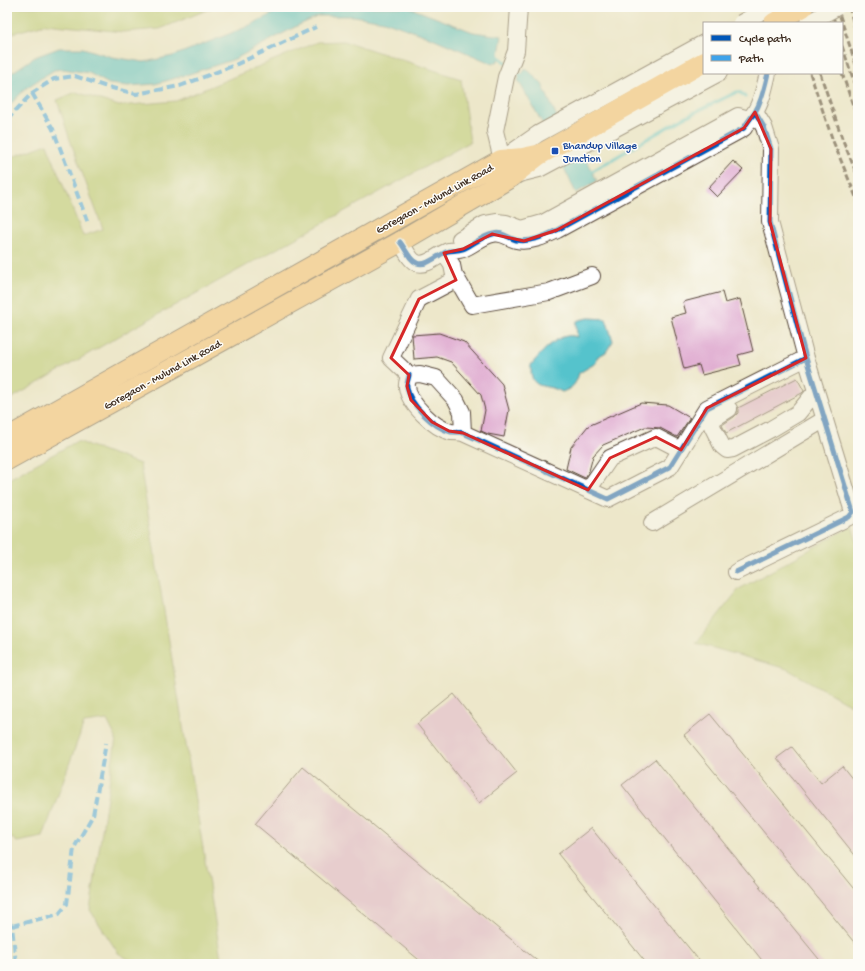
<svg xmlns="http://www.w3.org/2000/svg" width="865" height="971" font-family="'Gochi Hand',sans-serif">
<style>
.green{fill:#b6c96c;stroke:#787a45}
.water{fill:#55c3cc;stroke:#487675}
.lines{fill:none;stroke-linecap:round;stroke-linejoin:round}
.stream{stroke:#55c3cc;stroke-width:3.5}
.building{fill:#e0add1}
.minor-casing{stroke:#564638;stroke-width:18}
.major-casing{stroke:#564638;stroke-width:22}
.minor{stroke:#fff;stroke-width:16}
.major{stroke:#fabe6e;stroke-width:20}
.rail{stroke:#3b2a1e;stroke-width:3;stroke-dasharray:6 3;stroke-linecap:butt}
.minor-bridge-casing{stroke:#564638;stroke-width:18;stroke-linecap:butt}
.major-bridge-casing{stroke:#564638;stroke-width:22;stroke-linecap:butt}
.minor-bridge{stroke:#fff;stroke-width:16}
.major-bridge{stroke:#fabe6e;stroke-width:20}
.quiet{stroke:#3fa3ea;stroke-width:4;stroke-dasharray:8 4;stroke-linecap:butt}
.cycleway-casing{stroke:#fdfcf7;stroke-width:8}
.cycleway{stroke:#0057b8;stroke-width:5}
.marked{fill:none;stroke:#d62828;stroke-width:3;stroke-linejoin:round}
.transit-dot{fill:#1a4fb4;stroke:#fdfcf7;stroke-width:1.5}
.labels{text-anchor:middle;stroke-width:3;stroke-linejoin:round;paint-order:stroke}
.transit-label{font-size:11px;fill:#164399;stroke:#fdfcf7;text-anchor:start}
.street-label{font-size:11px;fill:#3b2a1e;stroke:#fdfcf7}
</style>
<rect width="100%" height="100%" fill="#fdfcf7"/>
<filter id="ink" filterUnits="userSpaceOnUse"><feTurbulence type="fractalNoise" baseFrequency=".025" numOctaves="2"/><feDisplacementMap in="SourceGraphic" scale="8" xChannelSelector="R" yChannelSelector="G"/><feConvolveMatrix kernelMatrix="1 2 1 2 8 2 1 2 1" color-interpolation-filters="sRGB"/></filter>
<filter id="wash" filterUnits="userSpaceOnUse"><feTurbulence type="fractalNoise" baseFrequency=".012" numOctaves="4" result="noise"/><feDisplacementMap in="SourceGraphic" scale="16" xChannelSelector="R" yChannelSelector="G"/><feGaussianBlur stdDeviation="0.9" result="paint"/><feColorMatrix in="noise" values="0 0 0 0 0 0 0 0 0 0 0 0 0 0 0 0 0 1.4 0 .05"/><feComposite in="paint" operator="in"/></filter>
<g filter="url(#wash)">
<rect width="100%" height="100%" fill="#ede7ca"/>
<path class="green" d="M7,7H214L160,29L123,32L45,24L13,33L7,37Z
M344,41L461,79L470,142L121,335L7,401V159L47,144L83,236L103,229L70,140L57,100L76,92L119,106L176,101L317,42Z
M77,441L140,464L222,964H136L118,953L90,910L116,738L107,720L84,723L43,837L17,842L7,834V480Z
M852,526L858,546V709L787,669L696,643L739,589Z"/>
<path class="water" d="M286,7H408L473,32L502,36L498,61L493,64L432,38L384,21L354,16H319L299,25L235,59L186,75L155,84L128,86L109,84L89,73L63,69L54,70L26,88L7,108V76L35,57L59,48H83L112,57L144,62L173,56L244,28Z
M526,68L542,84L561,126L548,133L518,80Z
M584,155L597,181L576,193L564,168Z
M589,318L606,319L613,341L606,352L597,357L596,363L579,373C576,384 573,388 562,392C545,382 530,393 531,365C541,353 560,330 577,337L576,322L579,320Z"/>
<g class="lines">
<path class="stream" d="M496,54L506,63
M514,69L524,79
M589,173L683,118L737,92L741,93L745,97"/>
</g>
<g id="blocks">
<path class="building" d="M733,161L743,170L717,197L708,188Z
M722,292L725,303L740,299L753,351L738,355L741,365L702,375L699,365L684,369L671,317L686,313L683,302Z
M439,333L464,342L502,384L509,410L504,437L488,434L481,431L485,410L481,395L451,362L437,357L414,359L412,335Z
M797,378L804,391L802,393L726,433L722,425L734,417L738,413V408Z
M641,403L668,405L690,418L677,437L660,428L645,427L603,445L593,456L589,471L585,478L566,469L571,447L588,426Z
M454,694L517,773L479,803L417,724Z
M710,714L858,894V947L684,735Z
M792,747L821,783L842,766L858,786V859L777,758Z
M655,759L823,964H765L622,785Z
M303,767L541,964H424L255,824Z
M591,828L702,964H647L558,854Z"/>
</g>
</g>
<g filter="url(#ink)">
<use href="#blocks" fill-opacity="0" stroke="#564638" stroke-width="1"/>
<g class="lines">
<g class="minor-casing">
<path id="minor" d="M501,160L538,134L704,43
M504,168L495,131L506,77L516,51L519,7
M515,175L539,169L719,73
M460,239L485,224L496,222L506,223L522,229L543,223L738,116L749,119
M400,242C405,248 410,261 417,263C427,267 439,254 448,251C453,250 458,251 463,249C473,245 482,236 493,234C502,231 508,238 516,240C530,243 545,236 557,230L744,128C747,122 751,118 755,112C762,101 765,86 768,73
M444,253L452,265L454,275L457,279L419,299L391,358L409,375L420,374L436,378L456,400L462,412L463,433
M457,279L472,305L549,292L592,276
M409,375C409,378 406,383 407,387C409,404 434,428 451,432C454,432 459,432 463,433L608,499L670,467L707,408L806,358
M729,409L713,419L712,426L722,446L727,450L733,449L771,429L798,413L816,391
M588,490L610,458L656,437L681,450
M652,523L825,419
M736,572L849,517L853,512L806,358L770,222L771,149L764,127L755,112"/>
</g>
<g class="major-casing">
<path id="major" d="M7,438L501,160L523,158L537,155
M7,460L400,242L511,177L539,155L704,62"/>
</g>
<use href="#minor" class="minor"/>
<use href="#major" class="major"/>
<path class="rail" d="M788,7L794,23
M798,7L803,23
M820,7L825,23
M830,7L835,23
M837,7L858,71
M849,7L858,39
M842,46L858,93
M810,73L833,141L858,202
M820,73L842,138L858,177
M842,73L858,120"/>
<g class="minor-bridge-casing">
<path id="minor-bridge" d="M741,23L770,7
M808,23L837,7"/>
</g>
<g class="major-bridge-casing">
<path id="major-bridge" d="M774,23L803,7"/>
</g>
<use href="#minor-bridge" class="minor-bridge"/>
<use href="#major-bridge" class="major-bridge"/>
<path class="quiet" d="M32,93L53,129L88,223
M7,120L32,93L54,79L75,76L104,86L136,94L180,86L235,65L316,27
M7,921L12,926L16,964
M12,926L59,914L67,904L74,848L93,815L106,743"/>
<g class="cycleway-casing">
<path id="cycleway" d="M400,242C405,248 410,261 417,263C427,267 439,254 448,251C453,250 458,251 463,249C473,245 482,236 493,234C502,231 508,238 516,240C530,243 545,236 557,230L744,128C747,122 751,118 755,112C762,101 765,86 768,73
M409,375C409,378 406,383 407,387C409,404 434,428 451,432C454,432 459,432 463,433L608,499L670,467L707,408L806,358
M736,572L849,517L853,512L806,358L770,222L771,149L764,127L755,112"/>
</g>
<use href="#cycleway" class="cycleway"/>
</g>
</g>
<path d="M0 0H865V971H0ZM755,112L771,149L770,222L806,358L707,408L681,450L656,437L610,458L588,490L463,433L449,431L432,422L411,400L407,386L409,375L391,358L419,299L456,280L444,253L463,249L492,234L524,241L557,230L744,128Z" fill="#ede7ca" fill-opacity=".55" fill-rule="evenodd"/>
<path class="marked" d="M755,112L771,149L770,222L806,358L707,408L681,450L656,437L610,458L588,490L463,433L449,431L432,422L411,400L407,386L409,375L391,358L419,299L456,280L444,253L463,249L492,234L524,241L557,230L744,128Z"/>
<rect class="transit-dot" x="551" y="147" width="8" height="8" rx="2"/>
<g class="labels">
<g class="transit-label">
<text x="563" y="149">Bhandup Village<tspan x="563" dy="13">Junction</tspan></text>
</g>
<g class="street-label">
<text transform="translate(434 198) rotate(-29)" y="4">Goregaon - Mulund Link Road</text>
<text transform="translate(162 374) rotate(-29)" y="4">Goregaon - Mulund Link Road</text>
</g>
</g>
<rect width="865" height="971" fill="none" stroke="#fdfcf7" stroke-width="24"/>
<rect x="703" y="22" width="140" height="52" fill="#fdfcf7" stroke="#afa8a0"/>
<rect x="711" y="35" width="20" height="6" fill="#0057b8" stroke="#afa8a0"/>
<text x="739" y="42" font-size="12" fill="#3b2a1e">Cycle path</text>
<rect x="711" y="55" width="20" height="6" fill="#3fa3ea" stroke="#afa8a0"/>
<text x="739" y="62" font-size="12" fill="#3b2a1e">Path</text>
</svg>
